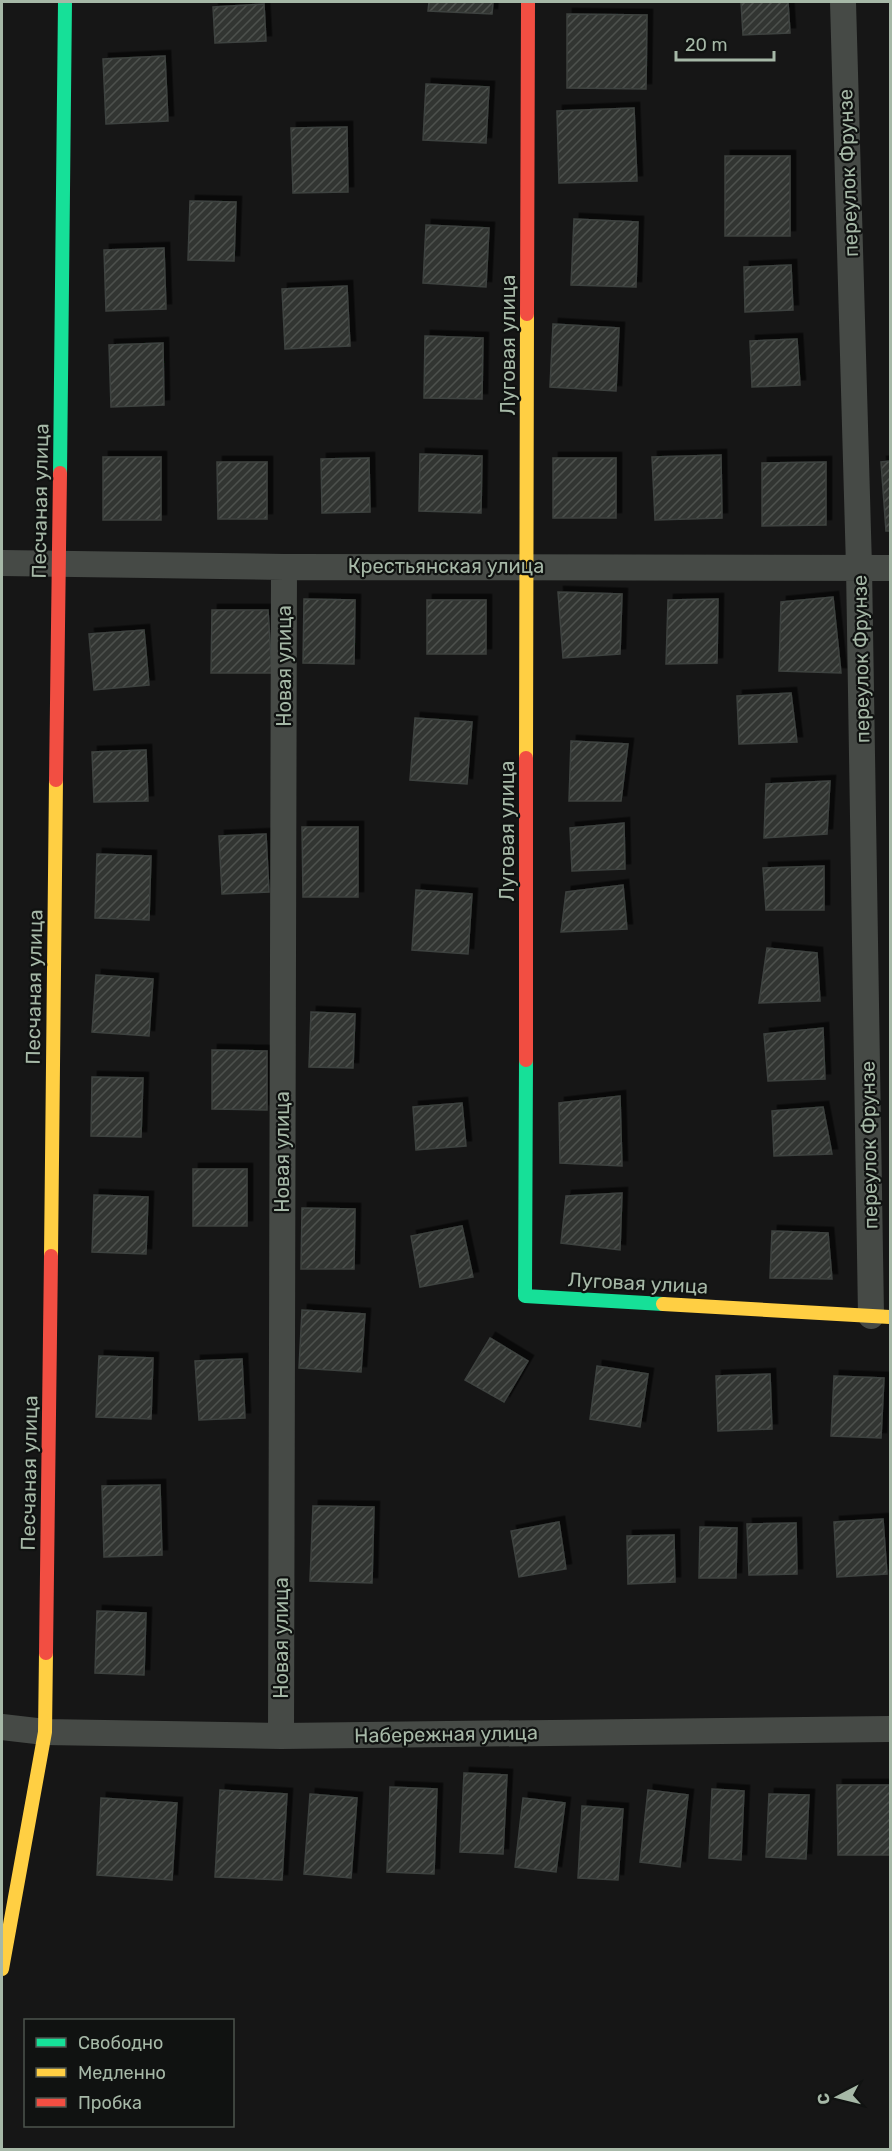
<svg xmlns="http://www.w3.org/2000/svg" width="892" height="2151" font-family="Rubik,sans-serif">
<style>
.building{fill:url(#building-hatch);stroke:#3e423f;stroke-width:1.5;filter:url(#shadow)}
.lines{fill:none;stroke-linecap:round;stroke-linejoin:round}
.street{stroke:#464a46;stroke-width:26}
.fast{stroke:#16e098;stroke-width:14}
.slow{stroke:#ffcf43;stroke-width:14}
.jam{stroke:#f24e42;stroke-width:14}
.labels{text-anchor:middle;stroke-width:4.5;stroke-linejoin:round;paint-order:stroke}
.street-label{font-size:20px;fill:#a6b8a7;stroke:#101211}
</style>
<defs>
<pattern id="building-hatch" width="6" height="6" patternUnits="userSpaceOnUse" patternTransform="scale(1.5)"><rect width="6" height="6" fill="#333633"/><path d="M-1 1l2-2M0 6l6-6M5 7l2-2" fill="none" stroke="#4e514e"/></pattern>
<filter id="shadow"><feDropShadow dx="5.5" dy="-5.5" stdDeviation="0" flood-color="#0009"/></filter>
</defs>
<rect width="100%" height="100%" fill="#161616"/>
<path class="building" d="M429,2H493L492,14L428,11Z
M741,2H788L790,33L743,35Z
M264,4L266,41L215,43L213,7Z
M567,14L647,15L646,89L567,88Z
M165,56L168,121L106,124L103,59Z
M426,84L489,87L486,143L423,140Z
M634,108L637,181L559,183L557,111Z
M347,127L348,192L293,193L291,128Z
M725,156H790V236H725Z
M190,201L236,202L234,261L188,260Z
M574,219L638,222L636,287L571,285Z
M426,225L489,228L486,287L423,283Z
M164,248L166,309L106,311L104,250Z
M791,265L793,310L745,312L744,267Z
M347,286L350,346L285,349L282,289Z
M553,324L619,328L616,391L550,387Z
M425,336L483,338L482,399L424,398Z
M797,339L800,385L752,387L750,341Z
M163,343L164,405L111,407L109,345Z
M420,454L482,456L481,513L419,511Z
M721,455L722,518L655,520L652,457Z
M103,457H161V520H103Z
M369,458L370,512L322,513L321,459Z
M553,458H616V518H553Z
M890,461V531H886L881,462Z
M217,462H267V519H218Z
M826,462V525L762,526V463Z
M558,592L622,594L620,654L563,658Z
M833,597L841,673L779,671L781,602Z
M304,599L355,600L354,664L303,663Z
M718,599L717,663L666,664L668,600Z
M427,600H486V654H427Z
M212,610H268L272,673H211Z
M144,630L149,685L94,690L89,634Z
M791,693L797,742L739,744L737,696Z
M415,718L472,722L467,784L410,780Z
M571,741L628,744L621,801H569Z
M146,750L148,801L94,802L92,752Z
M830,781L827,834L764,838L766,784Z
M624,823L625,869L572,871L570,828Z
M302,827H358V897H303Z
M266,834L269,892L222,894L219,836Z
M97,854L151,856L149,920L95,918Z
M824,866V910H766L763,868Z
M623,885L627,929L561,932L566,892Z
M416,890L472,894L468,954L412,950Z
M767,948L817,953L820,1001L759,1003Z
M96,975L153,979L149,1036L92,1032Z
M311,1012L355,1014L353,1068L309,1067Z
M823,1028L825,1079L768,1081L764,1034Z
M212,1050L267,1051V1110L212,1109Z
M92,1077L143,1078L141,1137L91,1136Z
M620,1096L622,1166L560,1163L559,1103Z
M462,1103L466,1146L416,1150L413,1107Z
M823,1107L832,1154L774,1156L772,1111Z
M193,1169H247V1226H193Z
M622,1193L620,1250L561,1243L566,1196Z
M94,1195L148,1197L146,1254L92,1252Z
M302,1208L355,1209L354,1269H301Z
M462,1226L473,1277L420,1287L411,1236Z
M772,1231L828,1233L832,1279L770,1278Z
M302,1310L365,1314L361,1372L299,1368Z
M490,1338L528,1361L504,1402L465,1380Z
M99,1356L153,1358L151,1419L96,1417Z
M242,1359L245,1418L199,1420L195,1361Z
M597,1366L648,1374L640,1427L590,1419Z
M770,1374L772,1429L718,1431L716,1376Z
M834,1376L884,1378L881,1438L831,1436Z
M160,1485L162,1555L104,1557L102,1486Z
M313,1506L374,1507L372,1583L310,1581Z
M883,1519L887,1574L837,1577L834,1522Z
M559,1522L566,1569L519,1577L511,1531Z
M796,1523L797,1574L749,1575L747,1524Z
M700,1527L737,1528L736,1578H699Z
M674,1535L675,1582L628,1584L627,1536Z
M97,1611L146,1613L144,1675L95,1673Z
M464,1773L507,1775L503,1854L460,1852Z
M837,1785H890V1855H838Z
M390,1787L437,1789L434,1874L387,1872Z
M712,1789L744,1791L741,1860L709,1858Z
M220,1790L287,1794L282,1880L215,1877Z
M648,1790L688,1795L680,1867L640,1862Z
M310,1794L357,1798L351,1878L304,1874Z
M769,1794L809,1795L806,1859L766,1857Z
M101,1798L177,1803L172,1880L97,1875Z
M523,1798L565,1803L556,1872L515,1867Z
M582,1806L623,1809L618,1880L578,1878Z"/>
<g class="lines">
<path class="street" d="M843,2L859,567L871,1316
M2,563L284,567L890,568
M2,1727L45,1732L281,1736L890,1729
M281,1736L284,567"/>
<path class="fast" d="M60,473L65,2
M526,1060L525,1296L663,1304"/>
<path class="slow" d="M526,758L527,314
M51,1256L56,780
M663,1304L890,1317
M2,1969L45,1732L46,1653"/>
<path class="jam" d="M527,314L528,2
M56,780L60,473
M526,1060V758
M46,1653L51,1256"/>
</g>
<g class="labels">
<g class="street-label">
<text transform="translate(848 173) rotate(-92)" y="7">переулок Фрунзе</text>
<text transform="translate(508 345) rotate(-90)" y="7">Луговая улица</text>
<text transform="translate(40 501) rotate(-89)" y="7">Песчаная улица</text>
<text x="446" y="573">Крестьянская улица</text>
<text transform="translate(861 659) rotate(-91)" y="7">переулок Фрунзе</text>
<text transform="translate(284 666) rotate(-90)" y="7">Новая улица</text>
<text transform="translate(507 831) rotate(-90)" y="7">Луговая улица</text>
<text transform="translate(34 987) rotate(-89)" y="7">Песчаная улица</text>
<text transform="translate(869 1145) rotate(-91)" y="7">переулок Фрунзе</text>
<text transform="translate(282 1152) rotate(-90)" y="7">Новая улица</text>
<text transform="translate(638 1283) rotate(3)" y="7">Луговая улица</text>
<text transform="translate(29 1473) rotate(-89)" y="7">Песчаная улица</text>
<text transform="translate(281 1638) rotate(-90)" y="7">Новая улица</text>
<text transform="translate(446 1734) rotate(-1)" y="7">Набережная улица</text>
</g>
</g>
<rect width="892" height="2151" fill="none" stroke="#a6b8a7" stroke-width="6"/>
<rect x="24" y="2019" width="210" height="108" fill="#101211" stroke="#4c544d" stroke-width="1.5"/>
<rect x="36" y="2038" width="30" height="9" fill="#16e098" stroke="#4c544d" stroke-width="1.5"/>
<text x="78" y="2049" font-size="18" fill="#a6b8a7">Свободно</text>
<rect x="36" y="2068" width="30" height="9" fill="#ffcf43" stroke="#4c544d" stroke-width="1.5"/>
<text x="78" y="2079" font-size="18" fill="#a6b8a7">Медленно</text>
<rect x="36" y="2098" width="30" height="9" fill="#f24e42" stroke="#4c544d" stroke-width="1.5"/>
<text x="78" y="2109" font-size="18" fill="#a6b8a7">Пробка</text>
<g transform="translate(838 2097) rotate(263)" stroke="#101211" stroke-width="4.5" paint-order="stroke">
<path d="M0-4.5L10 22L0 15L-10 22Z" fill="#a6b8a7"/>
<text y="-9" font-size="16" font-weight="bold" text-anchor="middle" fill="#a6b8a7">С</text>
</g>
<path d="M676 51v9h98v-9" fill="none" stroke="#a6b8a7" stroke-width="3"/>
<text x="685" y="51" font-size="18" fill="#a6b8a7" stroke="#101211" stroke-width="4.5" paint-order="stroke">20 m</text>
</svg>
